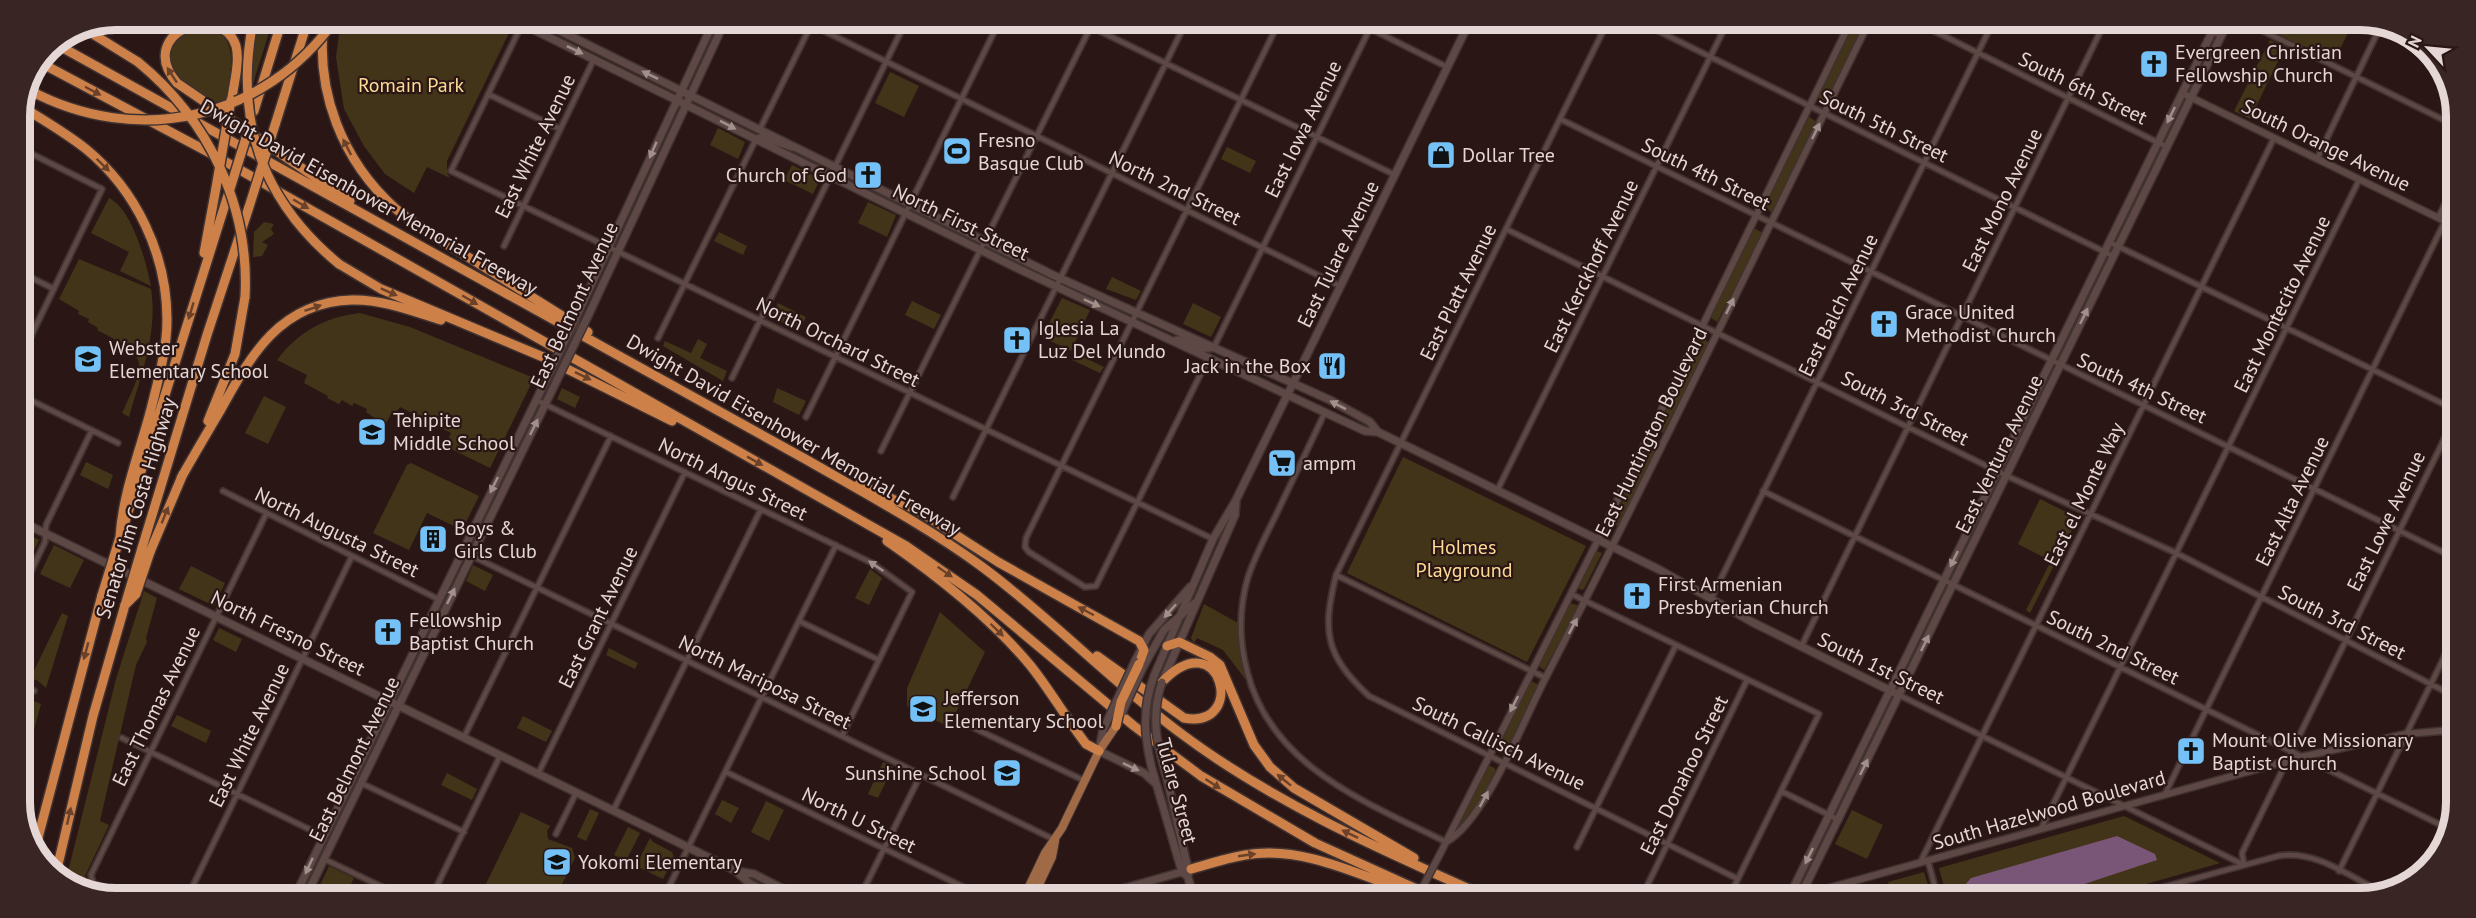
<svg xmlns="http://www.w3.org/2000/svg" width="2476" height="918" font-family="'PT Sans',sans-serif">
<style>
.green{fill:#423418}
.water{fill:#795678}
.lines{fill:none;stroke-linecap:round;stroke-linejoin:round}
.minor-casing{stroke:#403231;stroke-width:8}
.tertiary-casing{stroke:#403231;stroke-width:9}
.secondary-casing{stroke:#403231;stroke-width:10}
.primary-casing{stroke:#403231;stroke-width:10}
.motorway-casing{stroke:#403231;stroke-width:12}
.minor{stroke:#5e4845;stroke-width:4.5}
.tertiary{stroke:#5e4845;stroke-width:6}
.secondary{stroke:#5e4845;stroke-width:7}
.primary{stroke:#a16a47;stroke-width:8}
.motorway{stroke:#cd8149;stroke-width:9}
.tertiary-bridge-casing{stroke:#403231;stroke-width:9;stroke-linecap:butt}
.secondary-bridge-casing{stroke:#403231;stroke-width:10;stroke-linecap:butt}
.motorway-bridge-casing{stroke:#403231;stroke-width:12;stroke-linecap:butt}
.tertiary-bridge{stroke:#5e4845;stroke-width:6}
.secondary-bridge{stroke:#5e4845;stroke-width:7}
.motorway-bridge{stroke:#cd8149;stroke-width:9}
.oneway{fill:#a2908d}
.oneway2{fill:#6b412a}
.labels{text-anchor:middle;stroke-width:4.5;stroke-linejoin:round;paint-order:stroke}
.poi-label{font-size:20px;fill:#e5d7d5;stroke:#2a1715;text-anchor:start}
.park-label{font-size:20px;fill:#fedb93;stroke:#2a1715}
.street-label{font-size:20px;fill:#e5d7d5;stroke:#2a1715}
.rim{fill:none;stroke:#e5d7d5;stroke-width:8}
</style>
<rect width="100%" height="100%" fill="#2a1715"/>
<path class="green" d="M259,20H273L252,87L253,54Z
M341,20H496L508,26L509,33L447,161V173L450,178L427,167L414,193L385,174L364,146L344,109L336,57Z
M1853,23L1866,24L1828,102H1825L1817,97Z
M2258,24L2352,25L2334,61Z
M209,26C242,43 229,69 227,100L215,105L179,80L170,61L173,42L185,30Z
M2270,40L2285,47L2250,119L2234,111Z
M890,72L919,86L904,117L875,103Z
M1809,117L1817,122L1774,211L1771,212L1764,207Z
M718,128L745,142L738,159L710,145Z
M1227,147L1256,161L1250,173L1221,159Z
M792,165L820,179L813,194L784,180Z
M109,198C132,209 146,261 151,286L120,271L129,252L91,233Z
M868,202L896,215L887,237L858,223Z
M264,222L274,224L271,229L274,234L262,242L268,245L262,256L253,257L254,232Z
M1754,228L1763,233L1717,322L1710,317Z
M719,232L747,246L743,255L714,241Z
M79,259L151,289C158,333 141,375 129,417L122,413C146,361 151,357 97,330L98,328L88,322L89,319L78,314L79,311L59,299Z
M1112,277L1141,291L1136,300L1106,289Z
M1062,298L1090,310L1071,351L1042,337Z
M912,301L941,315L934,329L905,315Z
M778,303L806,317L800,330L771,317Z
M1193,303L1221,317L1211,337L1183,324Z
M360,313L410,327L534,378L490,468L445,446L451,433L400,407L396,413L392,412L385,425L366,412L367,409L354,403L352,406L342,400L339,404L327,398L328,396L304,383L307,375L277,360C298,332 325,317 360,313Z
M1702,337L1709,343L1663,433L1655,428Z
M698,339L707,344L700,358L727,371L723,381L663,346L665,341L691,353Z
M1075,353L1104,367L1100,373L1072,360Z
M562,388L580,397L575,408L557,399Z
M777,388L806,401L799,415L773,402Z
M264,396L286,407L268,444L245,433Z
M1651,437L1661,442L1619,527L1613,523Z
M1403,457L1586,546L1527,662L1347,573Z
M86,462L113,475L108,489L80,475Z
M411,463L479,496L462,530L427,513L409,550L373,533L407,465Z
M2040,499L2078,518L2030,613L2026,610L2051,561L2018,544Z
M20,530L39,540L29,561L20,557Z
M54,545L84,560L70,588L40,574Z
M1596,551L1602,553L1584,589L1581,590L1577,587Z
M473,565L493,575L485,591L466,581Z
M191,566L225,583L214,606L179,589Z
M870,569L882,578L869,605L855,598Z
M144,591L157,598L146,638L147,642L136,665L100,821L109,825L85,876L92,888L89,893H85L66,880L116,679Z
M1569,603L1577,605L1578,609L1544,670L1537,665Z
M1204,604L1238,623L1240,654L1246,680L1223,650L1197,638L1194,643L1191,638Z
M940,612L985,652L949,727L907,706V688Z
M62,613L68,616L46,688L37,680L30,679Z
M219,628L242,639L236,652L213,640Z
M609,648L638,663L635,669L606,655Z
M1531,681L1537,684L1538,688L1505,753L1502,754L1494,749Z
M22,696L41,704L20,781V700Z
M177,715L211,731L206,743L171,726Z
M523,716L552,731L546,742L517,728Z
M883,762L893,767L878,798L868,794Z
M1487,765L1495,768V772L1476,810L1453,835Z
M447,773L477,789L472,800L441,785Z
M722,800L739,808L731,823L715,814Z
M766,801L784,810L769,841L751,832Z
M590,809L599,813L586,841L577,837Z
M1852,810L1883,825L1867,859L1835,844Z
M521,812L550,826L547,831L548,839L572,848L575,858L561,886L552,889L543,884L533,887L530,894H481Z
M2124,816L2220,863L2097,898H1947L1939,868Z
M628,827L640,833L626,861L614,855Z
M650,838L653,842L672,852L674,857L663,879L636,866Z
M329,866L354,878L346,894H316Z
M1924,872L1932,898L1892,897L1888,882Z"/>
<path class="water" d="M2117,836L2155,854L2157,860L2042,898H1967L1965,885L1971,878Z"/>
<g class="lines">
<g class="minor-casing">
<path id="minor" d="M524,20L451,171L1213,539
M804,21L1340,286
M1081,22L1395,175
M1357,22L1447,67
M1607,23L1336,575C1322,632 1325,655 1369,696L1738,879
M1642,23L2113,256
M1920,24L2167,147
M2197,24L2221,36
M2249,24L2456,126
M488,94L560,129
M1560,119L2453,557
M760,129L813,21
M20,148L102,189L20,359
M2317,159L2381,25
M2438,218L2456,182
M1506,229L2007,476L2176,553L2452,695
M2109,242L2454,409
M504,246L594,59
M20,272L54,289
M658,338L756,139
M1214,347L1373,22
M1209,357L1096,586L1085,587L1029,552L1025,547L1026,538L1279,22
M732,378L906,21
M20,395L118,443
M536,400L872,563L912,592L842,736
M1325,412C1309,447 1292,481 1276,515C1266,535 1255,556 1248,577C1239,608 1239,641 1247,671C1271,767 1366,802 1446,842
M806,417L999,22
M881,451L1093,22
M223,491L438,599
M1497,491L1727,23
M1763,491L2451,830
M953,497L1186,22
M462,551L1055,840
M1336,575L1546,678
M20,594L45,542L46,525L92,430
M1571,594L1819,714L1729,897
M1711,599L1992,24
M799,621L879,660
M1801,647L2104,24
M20,688L34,691
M1899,695L2244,865
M974,728L1085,781
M464,737L611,436
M122,738L323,836
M726,772L980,895
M538,774L685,472
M361,783L464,832
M1781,791L1839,820
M2165,794L2445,221
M613,811L761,509
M2041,829L2359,180
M556,834L576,793
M1577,847L1676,645
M324,859L397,894
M1928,861L1938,898
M1920,863L2274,138
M2244,865L2242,853L2454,419
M2339,871L2453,639
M1648,884L1747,680
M115,893L93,883L91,875L266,514
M189,894L352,556
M433,894L500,756
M665,895L836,545
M861,895L921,774
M2123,898L2278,856C2315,849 2350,877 2382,892"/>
</g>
<g class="tertiary-casing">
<path id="tertiary" d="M2182,93L2455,226
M1446,842C1485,821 1524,719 1546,677C1657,461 1761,242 1868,24
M1441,852L1598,540L1850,23
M1796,897L2301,757L2406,734L2452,730"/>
</g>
<g class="secondary-casing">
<path id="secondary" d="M514,20L1019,269L1339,419L1365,431L1378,432L1660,570L1752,622L1899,695
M538,20L1053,275L1330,400L1370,422L1378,432
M756,139L763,137L792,147
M580,309L714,21
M589,314L725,21
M1177,340C1191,339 1201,352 1214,347
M20,521L651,829L736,871L749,883L772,895
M1135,661L1149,634L1190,587
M1143,667L1164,630L1195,603
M1154,676L1213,539L1236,500L1469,23
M1162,682L1235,515L1236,502
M1103,730L1099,751L1144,773L1155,783
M1152,769L1182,872L1188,877L1193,896
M1167,779L1189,873
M736,871L754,874L795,895
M296,894L548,376
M307,894L557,380
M1097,896L1185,871
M1789,897L2216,24
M1800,897L2227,24"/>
</g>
<g class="primary-casing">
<path id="primary" d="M1025,895L1045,853L1062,828L1099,751L1116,726
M1034,895L1052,857L1055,841"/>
</g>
<g class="motorway-casing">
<path id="motorway" d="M324,20C315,91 342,161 396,209C420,229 449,245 476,262C513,285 551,309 588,332
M88,31L138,62
M56,44L807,460C866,494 926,526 981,566C1050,617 1110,680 1179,732C1272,802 1379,849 1485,896
M41,63L210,153L906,546L977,595L1134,726L1201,776L1315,843L1432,896
M232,98C234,82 240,62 236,46C221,0 134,33 177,83L350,201
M21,106C43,120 66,133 86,149C136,190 167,254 167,320C167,348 159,377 152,405C141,449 123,491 120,537
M254,111L282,20
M275,125L308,20
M204,253L216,188
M339,264L381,289L543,357L672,421
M208,421L235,354L245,297
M181,478C194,455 207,433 220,411C251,355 280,302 352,300C382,299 412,311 441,320
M859,484L917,510L998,562L1139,641L1144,650L1139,664
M125,522L228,195
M887,541C939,577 990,617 1030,665C1050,690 1066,718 1086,744L1099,751
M142,548L207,335L249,207
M150,552L183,474
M1167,646L1179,642L1210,657L1220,665L1254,745L1270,767L1294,788L1414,858
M1097,656L1184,718C1248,730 1221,620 1162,682
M35,849L102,595
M1191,869C1209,864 1227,858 1245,855C1302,845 1359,875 1411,893
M56,873L93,716L125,605"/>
</g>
<use href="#minor" class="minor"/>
<use href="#tertiary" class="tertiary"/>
<use href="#secondary" class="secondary"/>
<use href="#primary" class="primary"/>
<use href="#motorway" class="motorway"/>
<g class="tertiary-bridge-casing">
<path id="tertiary-bridge" d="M1418,896L1441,852"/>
</g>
<g class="secondary-bridge-casing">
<path id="secondary-bridge" d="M548,376L580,309
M557,380L589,314
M1162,682C1150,717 1157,745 1167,779
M1122,713L1143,667
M1103,730L1135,661
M1152,769C1144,736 1142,708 1154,676"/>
</g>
<g class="motorway-bridge-casing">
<path id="motorway-bridge" d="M253,22C234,119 262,201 339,264
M138,62C208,119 250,206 245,297
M29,90C137,148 264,120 335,20
M216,188L231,100
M230,189L250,125
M249,207L275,125
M102,595L120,537
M126,602L142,548
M125,605L136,594L150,552
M1116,726L1121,702L1139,664"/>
</g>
<use href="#tertiary-bridge" class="tertiary-bridge"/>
<use href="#secondary-bridge" class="secondary-bridge"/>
<use href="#motorway-bridge" class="motorway-bridge"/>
</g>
<defs><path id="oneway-solid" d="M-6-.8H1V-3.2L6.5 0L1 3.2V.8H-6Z" transform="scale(1.5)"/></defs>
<g class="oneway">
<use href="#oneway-solid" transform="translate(575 50) rotate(26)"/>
<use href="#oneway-solid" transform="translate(650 75) rotate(-154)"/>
<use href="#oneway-solid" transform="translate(2171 115) rotate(116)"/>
<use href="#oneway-solid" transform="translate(728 125) rotate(27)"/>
<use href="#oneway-solid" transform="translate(1816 131) rotate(-64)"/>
<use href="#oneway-solid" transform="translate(653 150) rotate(114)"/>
<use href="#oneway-solid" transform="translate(1092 303) rotate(24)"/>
<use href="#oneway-solid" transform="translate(1730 306) rotate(-64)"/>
<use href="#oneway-solid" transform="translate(2084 316) rotate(-64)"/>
<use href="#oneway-solid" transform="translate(1338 405) rotate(-153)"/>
<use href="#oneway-solid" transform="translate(534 427) rotate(-64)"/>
<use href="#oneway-solid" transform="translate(494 485) rotate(116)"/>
<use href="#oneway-solid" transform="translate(1954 559) rotate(116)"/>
<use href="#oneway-solid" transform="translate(876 566) rotate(-146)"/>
<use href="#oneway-solid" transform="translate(451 596) rotate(-64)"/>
<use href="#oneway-solid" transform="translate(1170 611) rotate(132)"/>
<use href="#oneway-solid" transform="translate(1573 626) rotate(-62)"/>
<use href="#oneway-solid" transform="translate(1925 643) rotate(-64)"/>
<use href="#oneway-solid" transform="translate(1514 704) rotate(117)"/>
<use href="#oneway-solid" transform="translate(1131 767) rotate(25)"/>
<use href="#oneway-solid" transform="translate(1864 767) rotate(-64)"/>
<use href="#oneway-solid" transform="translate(1484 799) rotate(-62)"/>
<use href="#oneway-solid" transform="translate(1809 856) rotate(116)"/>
<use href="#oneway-solid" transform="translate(309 866) rotate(115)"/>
</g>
<g class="oneway2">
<use href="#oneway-solid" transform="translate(172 75) rotate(-123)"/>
<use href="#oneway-solid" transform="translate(93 91) rotate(28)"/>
<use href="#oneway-solid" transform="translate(347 147) rotate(-117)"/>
<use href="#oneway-solid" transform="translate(103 165) rotate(44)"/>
<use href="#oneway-solid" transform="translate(301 204) rotate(30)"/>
<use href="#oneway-solid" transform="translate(389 292) rotate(24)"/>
<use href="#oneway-solid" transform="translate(470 300) rotate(30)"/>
<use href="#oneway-solid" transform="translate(313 308) rotate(-19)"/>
<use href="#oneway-solid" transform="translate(191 311) rotate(107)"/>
<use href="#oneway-solid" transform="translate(583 376) rotate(26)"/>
<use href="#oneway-solid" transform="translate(755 461) rotate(29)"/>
<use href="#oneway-solid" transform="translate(165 515) rotate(-68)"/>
<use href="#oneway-solid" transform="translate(945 572) rotate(35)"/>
<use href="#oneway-solid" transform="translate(1086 611) rotate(-152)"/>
<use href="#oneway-solid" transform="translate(997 630) rotate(44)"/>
<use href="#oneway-solid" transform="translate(86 651) rotate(105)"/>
<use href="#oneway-solid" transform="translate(1284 780) rotate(-141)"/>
<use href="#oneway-solid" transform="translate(1213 784) rotate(33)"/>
<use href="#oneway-solid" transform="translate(69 816) rotate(-77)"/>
<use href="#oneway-solid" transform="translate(1350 834) rotate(-154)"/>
<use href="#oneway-solid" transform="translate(1247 855) rotate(-8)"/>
</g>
<defs>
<g id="church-square" transform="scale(1.5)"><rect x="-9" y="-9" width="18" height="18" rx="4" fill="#73c1f6" stroke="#2a1715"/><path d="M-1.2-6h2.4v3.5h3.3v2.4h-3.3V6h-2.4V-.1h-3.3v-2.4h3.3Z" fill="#111"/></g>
<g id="stadium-square" transform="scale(1.5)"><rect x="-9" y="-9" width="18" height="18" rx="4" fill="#73c1f6" stroke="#2a1715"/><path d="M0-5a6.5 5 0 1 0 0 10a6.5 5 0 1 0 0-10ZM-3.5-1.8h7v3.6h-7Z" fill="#111"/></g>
<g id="shop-square" transform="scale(1.5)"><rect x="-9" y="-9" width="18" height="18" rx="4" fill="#73c1f6" stroke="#2a1715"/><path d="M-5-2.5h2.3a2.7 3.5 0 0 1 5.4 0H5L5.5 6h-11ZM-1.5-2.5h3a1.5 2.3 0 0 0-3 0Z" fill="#111"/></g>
<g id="school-square" transform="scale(1.5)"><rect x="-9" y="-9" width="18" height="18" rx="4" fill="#73c1f6" stroke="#2a1715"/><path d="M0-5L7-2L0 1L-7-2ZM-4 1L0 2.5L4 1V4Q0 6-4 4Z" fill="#111"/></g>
<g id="restaurant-square" transform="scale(1.5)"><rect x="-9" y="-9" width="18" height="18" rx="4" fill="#73c1f6" stroke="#2a1715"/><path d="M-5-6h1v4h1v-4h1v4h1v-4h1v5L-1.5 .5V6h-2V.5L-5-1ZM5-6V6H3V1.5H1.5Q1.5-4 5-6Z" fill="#111"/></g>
<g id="supermarket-square" transform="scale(1.5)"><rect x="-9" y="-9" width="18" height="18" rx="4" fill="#73c1f6" stroke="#2a1715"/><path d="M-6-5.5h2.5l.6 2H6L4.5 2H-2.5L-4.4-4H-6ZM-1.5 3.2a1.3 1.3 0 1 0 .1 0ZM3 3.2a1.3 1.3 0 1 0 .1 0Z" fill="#111"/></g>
<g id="building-square" transform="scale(1.5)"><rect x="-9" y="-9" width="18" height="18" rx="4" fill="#73c1f6" stroke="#2a1715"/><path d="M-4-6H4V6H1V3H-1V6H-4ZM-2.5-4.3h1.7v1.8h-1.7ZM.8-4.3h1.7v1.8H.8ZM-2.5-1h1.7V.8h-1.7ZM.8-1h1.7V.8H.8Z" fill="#111"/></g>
</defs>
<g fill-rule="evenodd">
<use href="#church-square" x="2154" y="64"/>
<use href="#stadium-square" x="957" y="151"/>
<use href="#shop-square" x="1441" y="155"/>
<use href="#church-square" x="868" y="175"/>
<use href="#church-square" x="1884" y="324"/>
<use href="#church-square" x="1017" y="340"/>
<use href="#school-square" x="88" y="359"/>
<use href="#restaurant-square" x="1332" y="366"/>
<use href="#school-square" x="372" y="432"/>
<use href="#supermarket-square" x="1282" y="463"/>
<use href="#building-square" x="433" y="539"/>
<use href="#church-square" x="1637" y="596"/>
<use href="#church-square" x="388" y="632"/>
<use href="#school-square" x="923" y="709"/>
<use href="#church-square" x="2191" y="751"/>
<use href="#school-square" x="1007" y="773"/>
<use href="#school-square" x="557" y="862"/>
</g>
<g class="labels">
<g class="poi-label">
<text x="2175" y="59">Evergreen Christian<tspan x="2175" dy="23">Fellowship Church</tspan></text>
<text x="978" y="147">Fresno<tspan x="978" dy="23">Basque Club</tspan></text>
<text x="1462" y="162">Dollar Tree</text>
<text x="847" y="182" text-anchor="end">Church of God</text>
<text x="1905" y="319">Grace United<tspan x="1905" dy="23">Methodist Church</tspan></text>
<text x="1038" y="335">Iglesia La<tspan x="1038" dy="23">Luz Del Mundo</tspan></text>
<text x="109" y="355">Webster<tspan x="109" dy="23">Elementary School</tspan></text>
<text x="1311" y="373" text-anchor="end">Jack in the Box</text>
<text x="393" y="427">Tehipite<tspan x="393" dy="23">Middle School</tspan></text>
<text x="1303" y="470">ampm</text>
<text x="454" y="535">Boys &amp;<tspan x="454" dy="23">Girls Club</tspan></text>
<text x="1658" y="591">First Armenian<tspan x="1658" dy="23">Presbyterian Church</tspan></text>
<text x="409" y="627">Fellowship<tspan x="409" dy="23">Baptist Church</tspan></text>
<text x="944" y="705">Jefferson<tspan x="944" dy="23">Elementary School</tspan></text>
<text x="2212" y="747">Mount Olive Missionary<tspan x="2212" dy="23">Baptist Church</tspan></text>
<text x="986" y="780" text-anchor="end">Sunshine School</text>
<text x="578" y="869">Yokomi Elementary</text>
</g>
<g class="park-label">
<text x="411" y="92">Romain Park</text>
<text x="1464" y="554">Holmes<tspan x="1464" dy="23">Playground</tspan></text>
</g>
<g class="street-label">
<text transform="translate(2083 88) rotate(26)" y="7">South 6th Street</text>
<text transform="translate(1884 126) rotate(26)" y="7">South 5th Street</text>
<text transform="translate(1303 129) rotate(-64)" y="7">East Iowa Avenue</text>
<text transform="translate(2326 145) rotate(26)" y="7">South Orange Avenue</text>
<text transform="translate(535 146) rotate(-64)" y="7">East White Avenue</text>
<text transform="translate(1706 174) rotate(26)" y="7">South 4th Street</text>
<text transform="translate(1175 188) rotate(26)" y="7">North 2nd Street</text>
<text transform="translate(369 197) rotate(29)" y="7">Dwight David Eisenhower Memorial Freeway</text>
<text transform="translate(2002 200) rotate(-64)" y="7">East Mono Avenue</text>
<text transform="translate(961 222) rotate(26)" y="7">North First Street</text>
<text transform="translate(1338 254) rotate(-64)" y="7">East Tulare Avenue</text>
<text transform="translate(1591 266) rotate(-64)" y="7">East Kerckhoff Avenue</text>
<text transform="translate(1458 292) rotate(-64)" y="7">East Platt Avenue</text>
<text transform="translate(2282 304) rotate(-64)" y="7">East Montecito Avenue</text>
<text transform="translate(574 305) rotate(-65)" y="7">East Belmont Avenue</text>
<text transform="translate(1838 305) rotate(-64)" y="7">East Balch Avenue</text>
<text transform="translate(838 342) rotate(26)" y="7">North Orchard Street</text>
<text transform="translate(2142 388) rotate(25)" y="7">South 4th Street</text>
<text transform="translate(1905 408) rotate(27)" y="7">South 3rd Street</text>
<text transform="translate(1651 432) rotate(-64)" y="7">East Huntington Boulevard</text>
<text transform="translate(794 435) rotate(30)" y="7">Dwight David Eisenhower Memorial Freeway</text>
<text transform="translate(1999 454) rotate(-64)" y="7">East Ventura Avenue</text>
<text transform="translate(733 479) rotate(26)" y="7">North Angus Street</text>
<text transform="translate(2084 494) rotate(-64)" y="7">East el Monte Way</text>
<text transform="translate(2292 501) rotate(-64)" y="7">East Alta Avenue</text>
<text transform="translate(136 508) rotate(-73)" y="7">Senator Jim Costa Highway</text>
<text transform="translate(2386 521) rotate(-64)" y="7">East Lowe Avenue</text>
<text transform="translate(337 532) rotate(26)" y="7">North Augusta Street</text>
<text transform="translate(598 617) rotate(-64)" y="7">East Grant Avenue</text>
<text transform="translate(2342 622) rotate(27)" y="7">South 3rd Street</text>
<text transform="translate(288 633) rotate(26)" y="7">North Fresno Street</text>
<text transform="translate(2113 647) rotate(26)" y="7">South 2nd Street</text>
<text transform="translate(1881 668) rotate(26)" y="7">South 1st Street</text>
<text transform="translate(765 682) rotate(26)" y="7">North Mariposa Street</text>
<text transform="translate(156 706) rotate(-64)" y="7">East Thomas Avenue</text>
<text transform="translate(249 735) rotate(-64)" y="7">East White Avenue</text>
<text transform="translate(1499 743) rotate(26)" y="7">South Callisch Avenue</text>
<text transform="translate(354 759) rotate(-64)" y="7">East Belmont Avenue</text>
<text transform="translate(1684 775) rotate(-64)" y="7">East Donahoo Street</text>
<text transform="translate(1177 791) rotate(75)" y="7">Tulare Street</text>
<text transform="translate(2049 810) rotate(-16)" y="7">South Hazelwood Boulevard</text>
<text transform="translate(859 820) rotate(26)" y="7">North U Street</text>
</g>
</g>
<path d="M0 0H2476V918H0ZM116 30H2360A86 86 0 0 1 2446 116V802A86 86 0 0 1 2360 888H116A86 86 0 0 1 30 802V116A86 86 0 0 1 116 30Z" fill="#392624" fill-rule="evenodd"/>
<path class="rim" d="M116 30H2360A86 86 0 0 1 2446 116V802A86 86 0 0 1 2360 888H116A86 86 0 0 1 30 802V116A86 86 0 0 1 116 30Z"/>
<g transform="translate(2428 48) rotate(296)" stroke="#2a1715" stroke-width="4.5" paint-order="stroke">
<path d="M0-4.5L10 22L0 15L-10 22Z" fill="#e5d7d5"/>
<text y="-9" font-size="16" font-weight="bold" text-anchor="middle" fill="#e5d7d5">N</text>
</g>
</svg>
